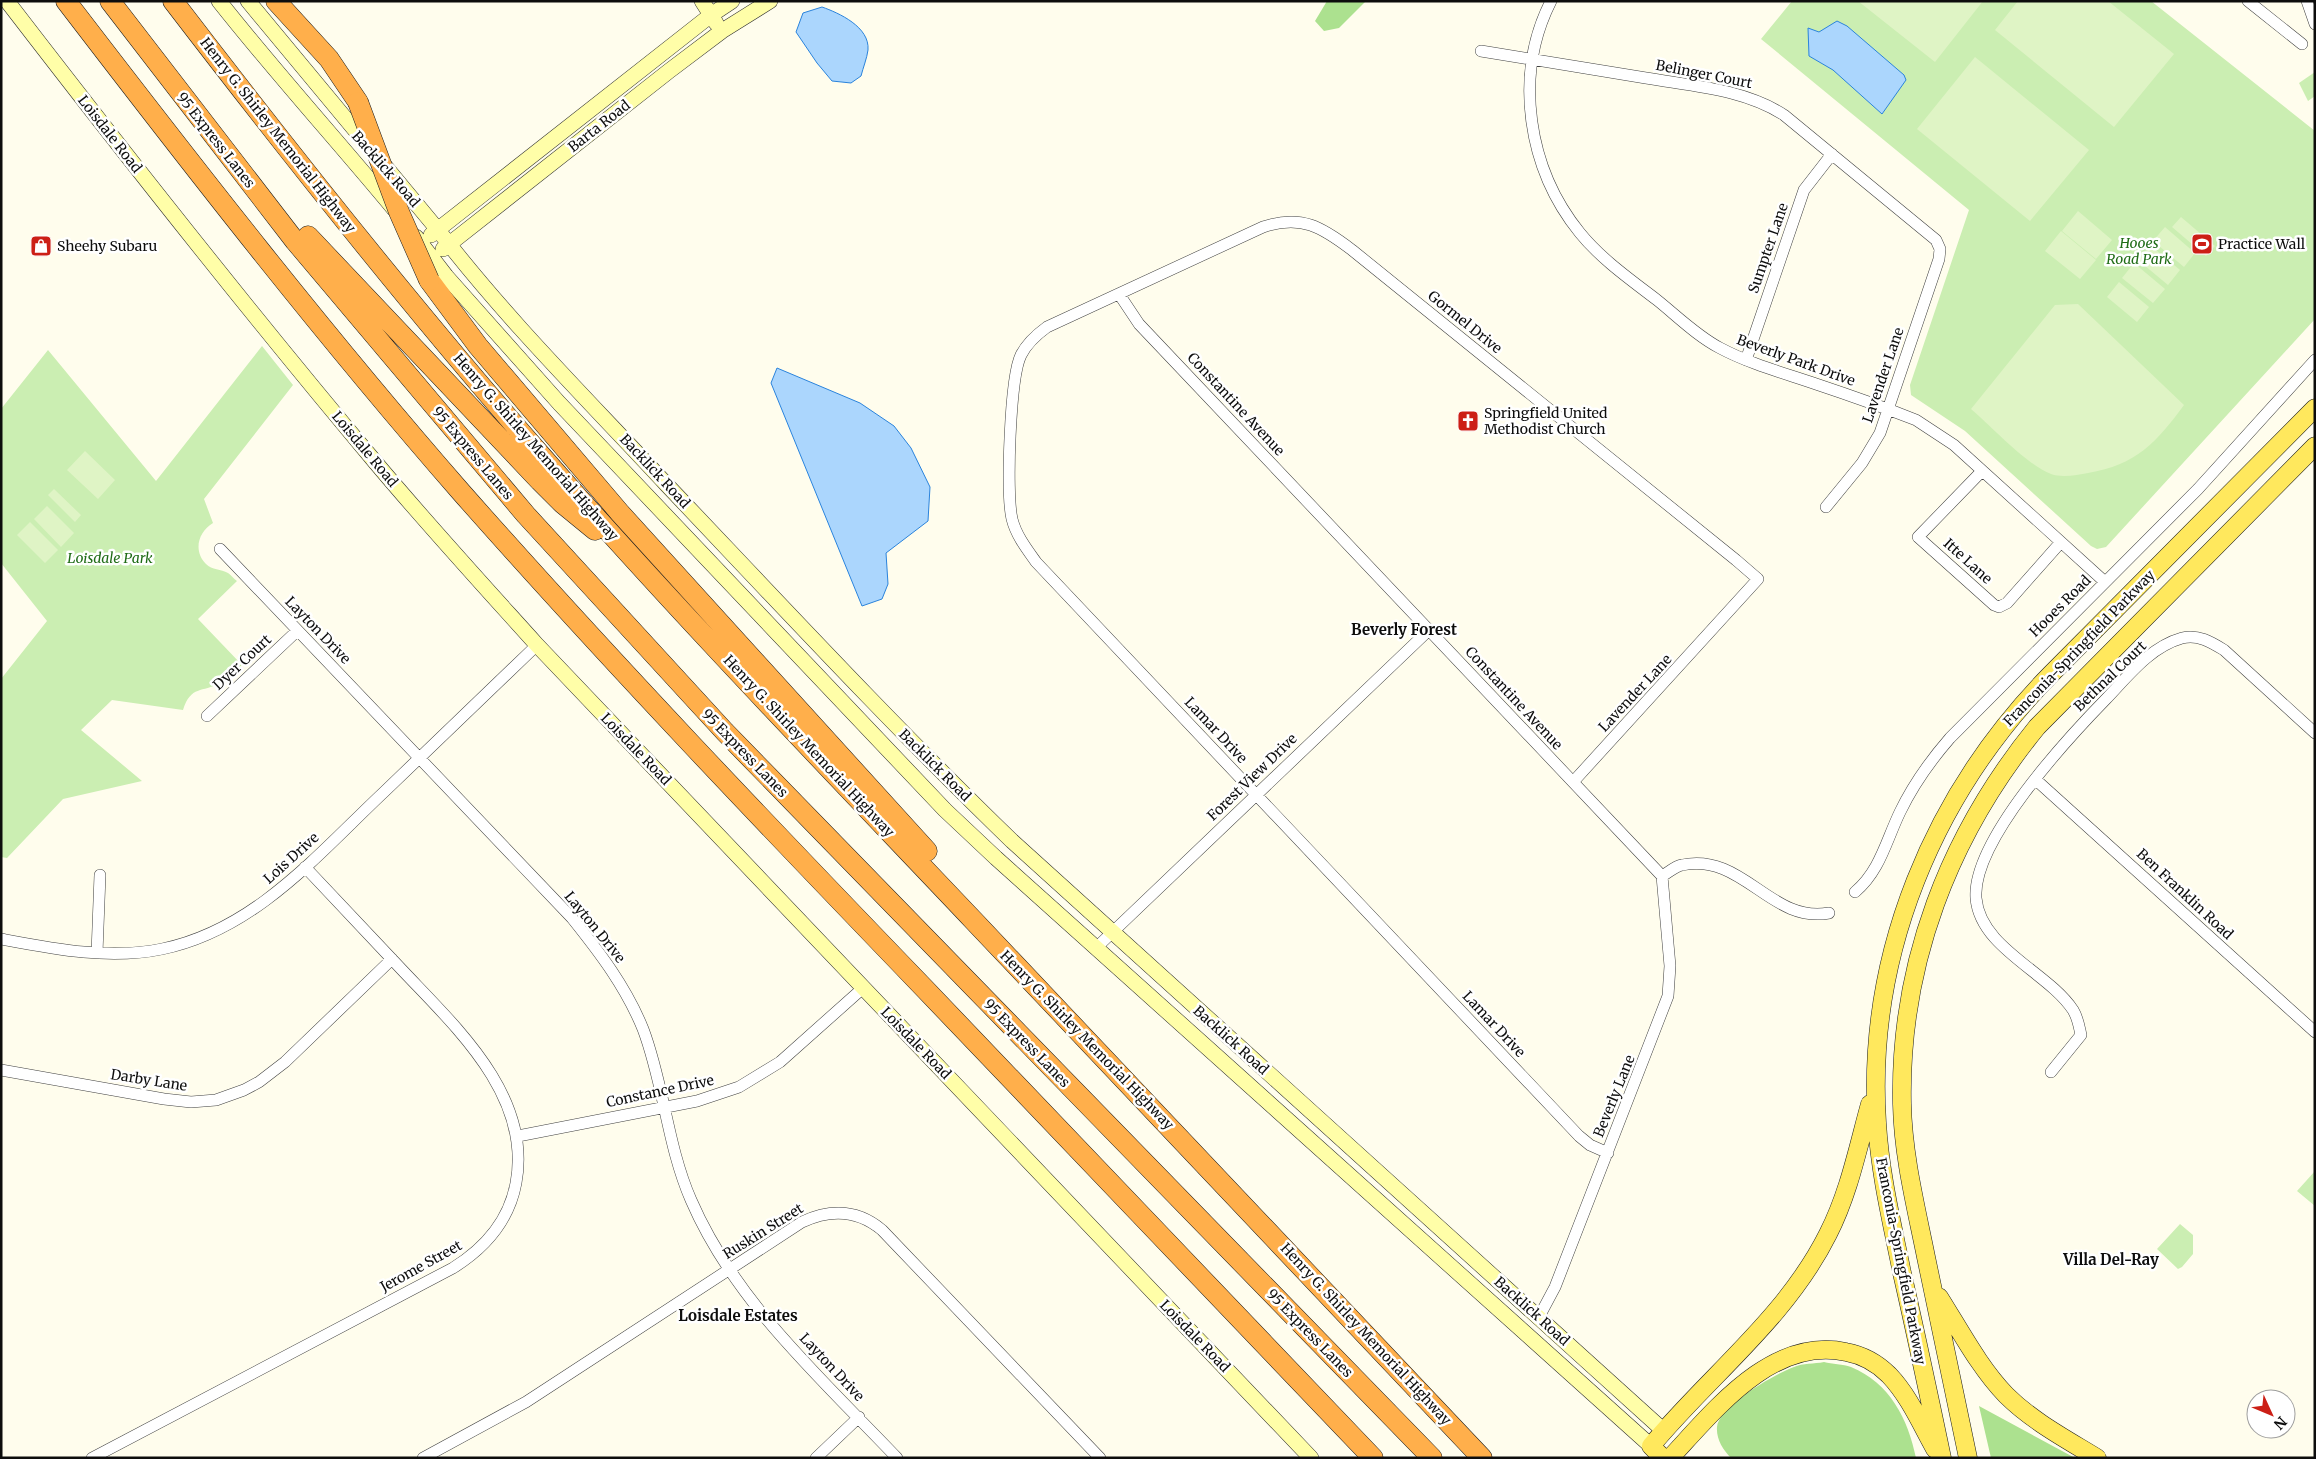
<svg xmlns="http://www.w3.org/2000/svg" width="2316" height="1459" font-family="Merriweather,serif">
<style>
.green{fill:#cbeeb2}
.forest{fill:#ace18f}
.pitch{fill:#dff4c5}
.water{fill:#abd6fd;stroke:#2a83dc}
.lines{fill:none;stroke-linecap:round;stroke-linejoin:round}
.street-casing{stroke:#404040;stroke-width:12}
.secondary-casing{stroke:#2f2f2f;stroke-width:16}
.primary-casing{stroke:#1e1e1e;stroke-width:19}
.highway-casing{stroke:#1e1e1e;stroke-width:21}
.street{stroke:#fff;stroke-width:11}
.secondary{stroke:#fffea8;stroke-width:15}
.primary{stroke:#ffe85d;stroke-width:18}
.highway{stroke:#ffaf4b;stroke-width:20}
.highway-bridge-casing{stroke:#1e1e1e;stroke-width:21;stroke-linecap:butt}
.highway-bridge{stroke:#ffaf4b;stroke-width:20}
.labels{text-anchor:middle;stroke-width:5;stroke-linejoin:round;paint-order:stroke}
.street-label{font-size:14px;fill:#0d0d0d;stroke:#fff}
.park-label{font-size:14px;font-style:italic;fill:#1f6c16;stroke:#fff}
.poi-label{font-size:14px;fill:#0d0d0d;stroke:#fff;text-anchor:start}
.neighbourhood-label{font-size:15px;font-weight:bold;fill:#0d0d0d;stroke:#fff}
</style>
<rect width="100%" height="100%" fill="#fffded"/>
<path class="green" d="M1792,1H2151L2315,131V319L2106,547L2097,549L2091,546L1965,431L1911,395L1910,385L1969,210L1761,39Z
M2315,72V96L2308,101L2299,83Z
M262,346L293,385L204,499L213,523C198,532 193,551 206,564C212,570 221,569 228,573C231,575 234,579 237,581L198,619L242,665C235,671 228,679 220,683C202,693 191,685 183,710L112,700L81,730L142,781L63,799L7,858L1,857V679L47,621L1,563V409L48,350L156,481Z
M2315,1171V1206L2297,1191Z
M2180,1224L2193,1235V1254L2182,1267L2178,1269L2157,1249Z"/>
<path class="forest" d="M1327,1H1366L1339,28L1324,31L1315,21Z
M1824,1362C1832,1364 1843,1364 1851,1367C1890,1383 1908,1419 1916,1458H1731C1723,1450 1716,1439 1717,1427C1719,1406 1775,1374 1794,1367C1803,1363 1814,1364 1824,1362Z
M1979,1406L2075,1458H1991Z"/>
<path class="pitch" d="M1858,1H1983L1935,62Z
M2018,1H2108L2174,54L2114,127L1995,30Z
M1975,57L2089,150L2030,221L1917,129Z
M2078,211L2112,240L2096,259L2062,231Z
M2181,217L2215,246L2206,256L2172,227Z
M2165,227L2195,253L2184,267L2153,241Z
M2061,231L2096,260L2080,279L2045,251Z
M2150,245L2180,270L2168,285L2138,260Z
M2134,263L2165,289L2153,303L2122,278Z
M2119,282L2149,307L2137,322L2107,297Z
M2078,304L2184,405C2157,442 2136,465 2088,473C2077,475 2062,478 2051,474C2027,465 1992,427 1971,409L2055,305Z
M85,451L115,480L98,499L67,470Z
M54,489L81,515L75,522L48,495Z
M47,506L74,533L61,547L34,519Z
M30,522L58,550L45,563L17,535Z"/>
<path class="water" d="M822,7C839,13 870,27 868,50C867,58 863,68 861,76L851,83L832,81L817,63L796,32L803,13Z
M1837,21L1847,26L1904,75L1906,80L1882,114L1833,70L1809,56L1808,28L1819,32Z
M777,368L860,403L894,426L911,448L930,487L928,521L886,553L888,584L882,599L862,606L771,383Z"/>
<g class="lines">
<g class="street-casing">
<path id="street" d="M1551,1C1513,76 1528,169 1580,233C1601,259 1631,280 1657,300C1677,316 1697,336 1720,348C1750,364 1784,373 1816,384C1849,395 1883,407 1916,420L1954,445L2105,582
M2248,1L2302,44
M2307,1L2315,24
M1481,51C1536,60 1591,69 1646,78C1692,86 1744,89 1784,115L1936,240L1940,249L1939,259L1880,433L1862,463L1826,507
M1119,294L1139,324L1662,876C1668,873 1675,866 1682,865C1743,852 1771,924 1829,913
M1746,360L1804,190L1832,154
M1982,471L1918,537L1994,605L1999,607L2007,603L2061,542
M220,549L572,918C600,953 626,987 643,1029C664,1084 667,1145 691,1200C735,1302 821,1378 897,1458
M207,716L297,631
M2035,779L2315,1032
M1573,782L1758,579L1736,560L1352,250C1322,227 1301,214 1263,227L1047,327C1036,335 1027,343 1021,355C1010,377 1006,493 1012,519C1016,535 1026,548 1036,562L1579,1136L1590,1145L1608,1153
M1855,892C1880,871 1886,841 1900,812C1913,785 1930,761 1950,738L2198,489L2315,360
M1,939C54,949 109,960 162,949C255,930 318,854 384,792C435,743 486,694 537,645
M1097,947L1429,630
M97,953L100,875
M1,1070L164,1099L191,1102L216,1100L244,1090L259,1082L285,1062L392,959
M2051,1072L2081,1035C2079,1026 2078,1018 2073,1010C2048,972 1980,948 1976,898C1972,841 2068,738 2106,699C2128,676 2150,647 2182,638C2198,634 2211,642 2224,650L2315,733
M518,1136L697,1101L739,1087L780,1062L863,988
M1539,1317L1555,1287L1668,996L1670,966L1662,876
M92,1458L453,1268C485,1248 509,1221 516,1183C532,1097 458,1029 404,972C371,937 338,902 305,867
M423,1458L526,1402L802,1222C830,1209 857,1209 882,1230L1100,1458
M816,1458L859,1417"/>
</g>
<g class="secondary-casing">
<path id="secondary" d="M7,1C127,157 249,312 376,463C428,525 483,585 537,645L1311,1458
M219,1C275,72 336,139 394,209
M248,1L438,230C507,320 589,401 666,484C780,604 893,726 1012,841L1664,1431
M702,1L716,23
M431,235L711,15L732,1
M416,237L446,276L559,403L945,810L996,858L1651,1446
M443,249L669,71L722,31L770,1"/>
</g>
<g class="primary-casing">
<path id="primary" d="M1939,1297C1960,1330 1979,1367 2006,1395C2032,1421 2066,1439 2097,1458
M1663,1458L1651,1446C1710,1375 1786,1318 1828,1234C1849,1193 1858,1147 1870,1104
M1670,1458C1715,1410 1772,1336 1846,1352C1862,1355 1877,1363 1889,1375C1909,1396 1921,1424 1935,1449
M1942,1458C1929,1396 1916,1334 1902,1273C1892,1223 1880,1174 1877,1123C1866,955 1933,794 2051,674L2315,408
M1968,1458C1954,1391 1940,1324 1926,1257C1916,1207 1903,1156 1902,1104C1899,964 1949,835 2037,727L2315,446"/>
</g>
<g class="highway-casing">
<path id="highway" d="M66,1C194,168 323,334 461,492C611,662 767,825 924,988C1074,1145 1223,1301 1373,1458
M110,1L295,241L526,515L725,732L1432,1458
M173,1C291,155 411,307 539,453C679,613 828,767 974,921C1144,1100 1313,1279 1482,1458
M276,1L329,59L358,102
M308,236L540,481L562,503L595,530
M429,280L478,346L620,513L927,851"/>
</g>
<use href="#street" class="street"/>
<use href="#secondary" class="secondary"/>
<use href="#primary" class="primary"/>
<use href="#highway" class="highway"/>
<g class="highway-bridge-casing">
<path id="highway-bridge" d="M358,102L399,212L429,280"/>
</g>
<use href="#highway-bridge" class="highway-bridge"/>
</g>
<defs>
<g id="stadium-square" transform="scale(1.125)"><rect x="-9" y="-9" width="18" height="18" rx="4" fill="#cc1f16" stroke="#fff"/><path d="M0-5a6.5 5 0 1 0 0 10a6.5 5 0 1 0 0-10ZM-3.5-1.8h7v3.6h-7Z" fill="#fff"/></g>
<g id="shop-square" transform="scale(1.125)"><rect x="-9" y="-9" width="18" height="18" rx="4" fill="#cc1f16" stroke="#fff"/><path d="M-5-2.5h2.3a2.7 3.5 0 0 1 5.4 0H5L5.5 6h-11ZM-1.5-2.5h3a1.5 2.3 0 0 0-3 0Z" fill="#fff"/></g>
<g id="church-square" transform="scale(1.125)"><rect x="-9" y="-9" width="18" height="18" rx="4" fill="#cc1f16" stroke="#fff"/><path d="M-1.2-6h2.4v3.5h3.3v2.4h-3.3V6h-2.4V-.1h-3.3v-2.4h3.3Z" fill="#fff"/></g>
</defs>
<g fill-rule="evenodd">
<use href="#stadium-square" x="2202" y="244"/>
<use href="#shop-square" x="41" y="246"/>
<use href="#church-square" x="1468" y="421"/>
</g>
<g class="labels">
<g class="street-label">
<text transform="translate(1704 74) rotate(11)" y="5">Belinger Court</text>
<text transform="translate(599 126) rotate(-38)" y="5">Barta Road</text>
<text transform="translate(110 134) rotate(52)" y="5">Loisdale Road</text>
<text transform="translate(278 135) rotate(52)" y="5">Henry G. Shirley Memorial Highway</text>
<text transform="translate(216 140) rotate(52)" y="5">95 Express Lanes</text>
<text transform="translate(386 169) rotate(49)" y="5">Backlick Road</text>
<text transform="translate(1768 248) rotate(-71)" y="5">Sumpter Lane</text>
<text transform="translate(1465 322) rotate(39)" y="5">Gormel Drive</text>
<text transform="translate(1796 360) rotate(20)" y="5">Beverly Park Drive</text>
<text transform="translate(1883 375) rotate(-71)" y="5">Lavender Lane</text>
<text transform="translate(1236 404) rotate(47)" y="5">Constantine Avenue</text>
<text transform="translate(536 447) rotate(49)" y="5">Henry G. Shirley Memorial Highway</text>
<text transform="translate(365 449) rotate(50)" y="5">Loisdale Road</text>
<text transform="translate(473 453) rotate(50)" y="5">95 Express Lanes</text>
<text transform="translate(655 471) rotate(47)" y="5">Backlick Road</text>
<text transform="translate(1968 561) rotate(42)" y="5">Itte Lane</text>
<text transform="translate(2060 606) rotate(-45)" y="5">Hooes Road</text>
<text transform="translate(318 630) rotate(46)" y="5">Layton Drive</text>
<text transform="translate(2079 648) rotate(-46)" y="5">Franconia-Springfield Parkway</text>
<text transform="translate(242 662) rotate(-43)" y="5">Dyer Court</text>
<text transform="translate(2110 676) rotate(-44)" y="5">Bethnal Court</text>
<text transform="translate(1635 693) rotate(-47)" y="5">Lavender Lane</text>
<text transform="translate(1514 698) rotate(47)" y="5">Constantine Avenue</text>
<text transform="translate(1216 730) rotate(47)" y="5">Lamar Drive</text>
<text transform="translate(809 746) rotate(47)" y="5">Henry G. Shirley Memorial Highway</text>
<text transform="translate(636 749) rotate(46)" y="5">Loisdale Road</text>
<text transform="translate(745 753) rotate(46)" y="5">95 Express Lanes</text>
<text transform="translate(935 765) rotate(45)" y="5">Backlick Road</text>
<text transform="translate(1252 777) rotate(-44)" y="5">Forest View Drive</text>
<text transform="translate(291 858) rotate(-42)" y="5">Lois Drive</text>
<text transform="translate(2185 894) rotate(43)" y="5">Ben Franklin Road</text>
<text transform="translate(595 927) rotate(51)" y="5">Layton Drive</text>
<text transform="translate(1494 1024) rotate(47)" y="5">Lamar Drive</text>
<text transform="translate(1087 1040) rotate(46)" y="5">Henry G. Shirley Memorial Highway</text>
<text transform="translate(1231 1040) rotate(42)" y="5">Backlick Road</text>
<text transform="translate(916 1043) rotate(46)" y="5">Loisdale Road</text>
<text transform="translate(1027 1043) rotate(46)" y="5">95 Express Lanes</text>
<text transform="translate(149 1080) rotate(9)" y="5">Darby Lane</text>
<text transform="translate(660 1091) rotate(-12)" y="5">Constance Drive</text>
<text transform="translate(1614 1096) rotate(-68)" y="5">Beverly Lane</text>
<text transform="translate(763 1231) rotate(-32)" y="5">Ruskin Street</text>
<text transform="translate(1901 1261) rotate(79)" y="5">Franconia-Springfield Parkway</text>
<text transform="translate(421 1266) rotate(-29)" y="5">Jerome Street</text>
<text transform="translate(1532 1311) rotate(42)" y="5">Backlick Road</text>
<text transform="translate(1310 1333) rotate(46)" y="5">95 Express Lanes</text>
<text transform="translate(1366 1334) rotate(47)" y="5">Henry G. Shirley Memorial Highway</text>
<text transform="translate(1195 1336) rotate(46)" y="5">Loisdale Road</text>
<text transform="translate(832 1367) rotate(47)" y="5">Layton Drive</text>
</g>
<g class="park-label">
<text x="2139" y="248">Hooes<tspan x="2139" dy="16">Road Park</tspan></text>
<text x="110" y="563">Loisdale Park</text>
</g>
<g class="poi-label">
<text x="2218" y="249">Practice Wall</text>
<text x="57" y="251">Sheehy Subaru</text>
<text x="1484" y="418">Springfield United<tspan x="1484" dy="16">Methodist Church</tspan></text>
</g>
<g class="neighbourhood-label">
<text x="1404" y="635">Beverly Forest</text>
<text x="2111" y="1265">Villa Del-Ray</text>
<text x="738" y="1321">Loisdale Estates</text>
</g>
</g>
<rect width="2316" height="1459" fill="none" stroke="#0d0d0d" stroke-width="5"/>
<g transform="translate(2271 1414) rotate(134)"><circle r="24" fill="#ffffff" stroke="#9e9e9e"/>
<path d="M0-4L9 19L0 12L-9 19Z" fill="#cc1f16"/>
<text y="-8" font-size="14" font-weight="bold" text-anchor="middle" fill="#0d0d0d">N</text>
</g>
</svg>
